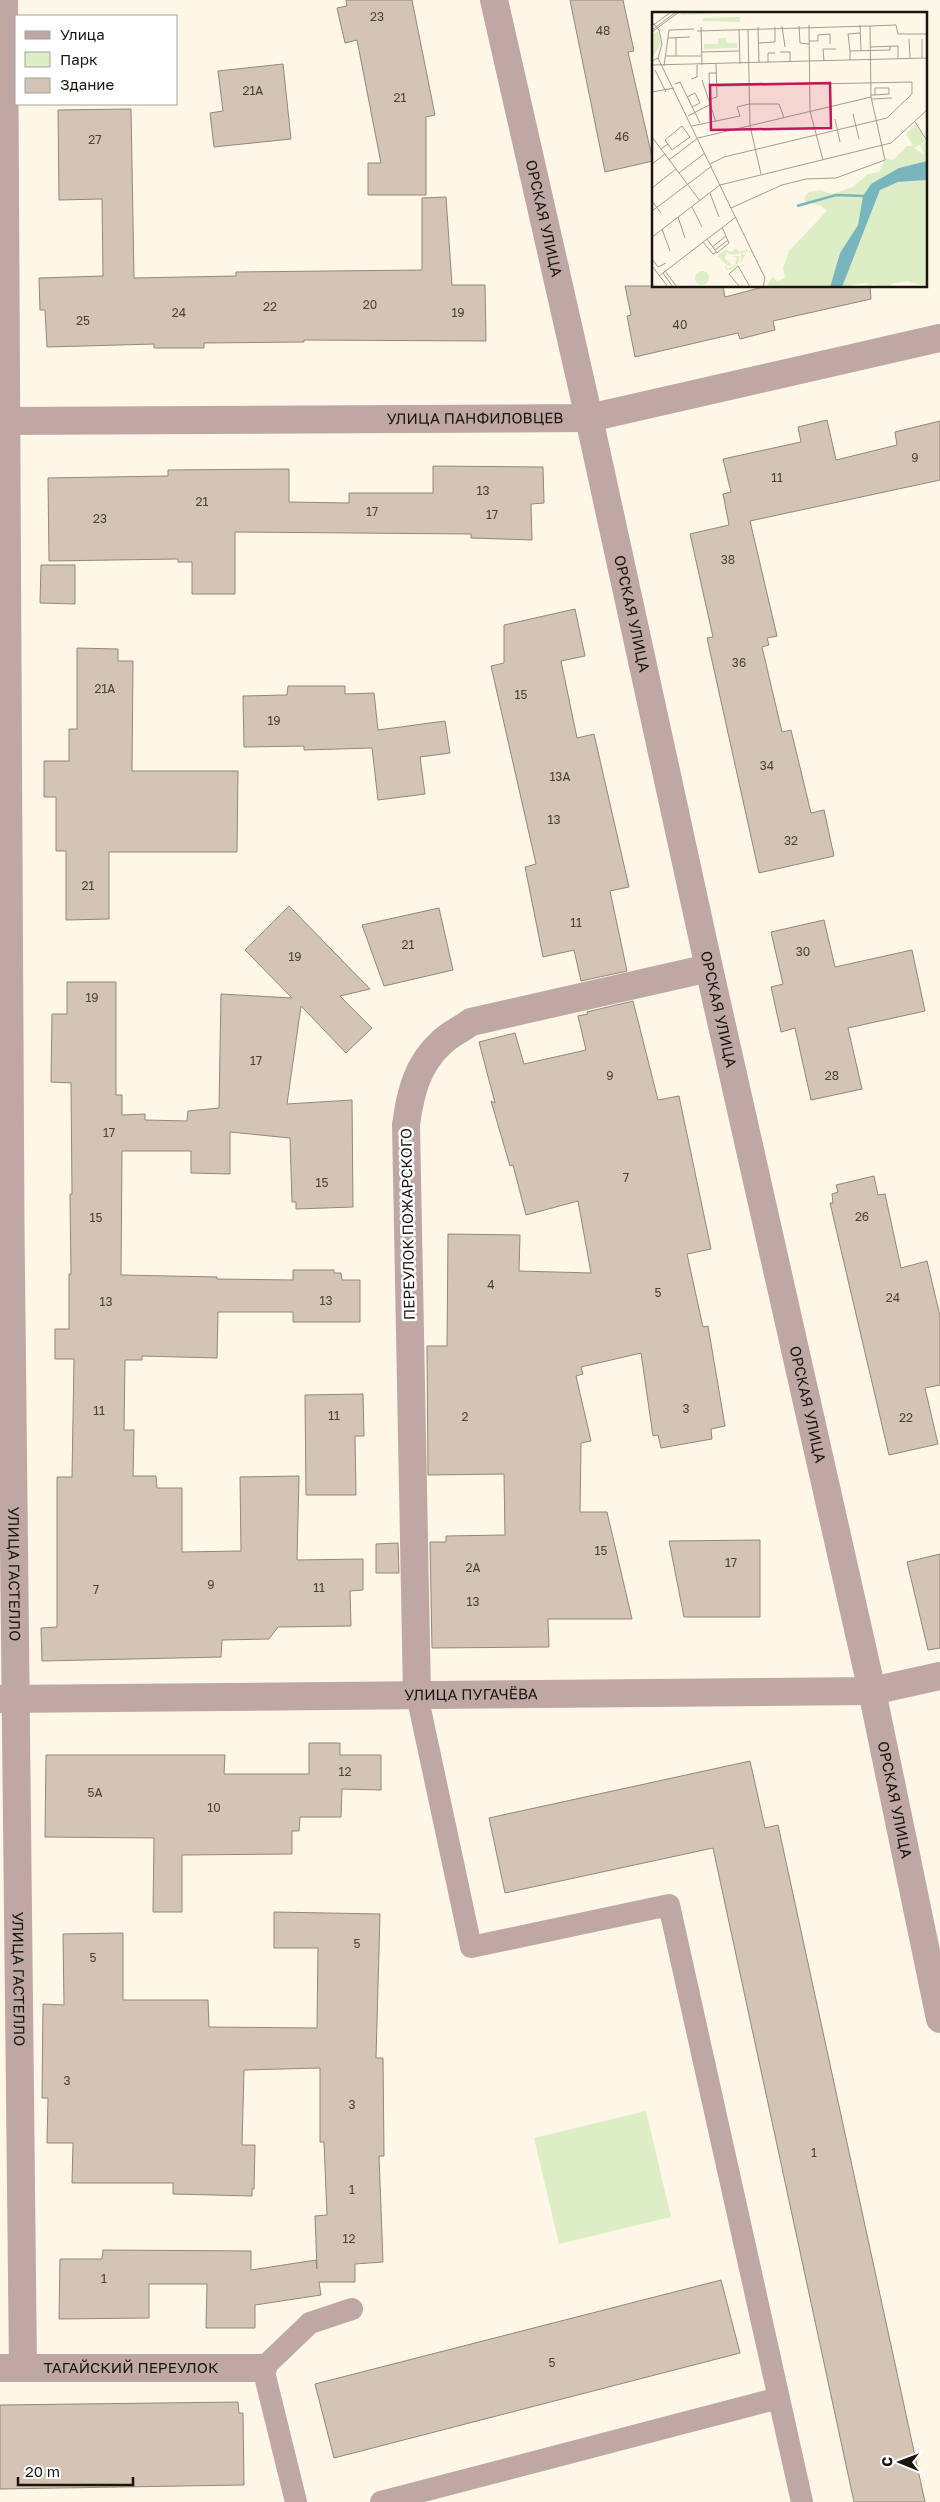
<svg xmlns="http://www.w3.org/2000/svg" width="940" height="2502" font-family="'Golos Text',sans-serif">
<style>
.green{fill:#ddeec6}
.building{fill:#d3c4b5;stroke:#958779}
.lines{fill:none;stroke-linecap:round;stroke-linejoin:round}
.lane{stroke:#bfa7a4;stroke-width:22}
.street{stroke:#bfa7a4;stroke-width:28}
.labels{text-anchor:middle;stroke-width:5;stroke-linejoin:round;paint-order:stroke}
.number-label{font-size:12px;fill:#484238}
.street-label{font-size:15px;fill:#19160f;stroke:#fff}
.inset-river{fill:none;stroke:#78b5bc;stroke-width:2.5}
.inset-road{fill:none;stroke:#a29c91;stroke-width:1}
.view{fill:#c2185b;fill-opacity:0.15;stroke:#c2185b;stroke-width:2.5}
.inset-edge{fill:none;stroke:#19160f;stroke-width:2.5}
</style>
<rect width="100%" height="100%" fill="#fef6e7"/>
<path class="green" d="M646,2111L671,2217L559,2244L534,2138Z"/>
<path class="building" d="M346,0H412L435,115L426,117V195H368V163H381L357,40L345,43L337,8L347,6Z
M570,0H623L634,51L628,52L653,161L605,172Z
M283,64L291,139L214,147L210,113L223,111L218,71Z
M131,109L134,278L236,276V272L422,270V198L446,197L452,285H485L486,341L304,340V342L204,343V348H154V344L47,347L45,310H40L39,278L103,276L102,199L59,200L58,110Z
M625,286H723L725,297L767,286H870L871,299L773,321L775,330L740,339L738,333L635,357L627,316L631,315Z
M827,420L836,460L897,445L895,432L940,421V480L750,521L777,636L767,638L769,645L762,647L782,732L791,730L811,813L824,810L834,856L759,873L707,638L713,637L690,534L729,525L723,494L731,492L723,459L801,442L798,427Z
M433,466L543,467L544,503L531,504L532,540L471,538V534L235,532V594H192V562H178V559L49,561L48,478L168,476V470L289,469V502L349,503V493H433Z
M41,565H75V604L40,603Z
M575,609L585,656L561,661L577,738L594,734L629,887L610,891L627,971L581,981L574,950L543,957L525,867L536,864L491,666L504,663V625Z
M77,648L118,649V661H133L132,771H238L237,852H109V919L66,920V851H56V797H44V761H69V729H77Z
M288,686H345V694L374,693L378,730L445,721L450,753L420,757L425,794L378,800L372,748L304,750V746L244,747L243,696L287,695Z
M289,906L370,989L340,996L372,1028L346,1053L301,1006L287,1104L352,1100L353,1207L296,1209V1202H292L290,1138L230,1132V1174L191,1173V1151H122L121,1275L217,1277V1279L293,1280V1270H334V1273H341L342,1280H360V1322H293V1312H218L217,1358L142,1356V1360H125L124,1430H134L133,1476H156L157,1488H182V1552L241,1551L240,1477L299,1476L297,1560L363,1559V1590L350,1591L351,1626L278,1627L269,1639L222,1640L221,1657L42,1661L41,1628L57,1627V1477H72L74,1359H55V1329H69V1274H71L70,1194H72L71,1083L51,1082L52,1014H67V982H116V1095H122V1115L145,1114V1120L187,1121L188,1111L219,1108L221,994L292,998L245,950Z
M439,908L453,970L384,986L362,925Z
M824,920L835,967L912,950L925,1011L848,1028L862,1089L811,1100L795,1028L781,1032L771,987L783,984L771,932Z
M633,1001L658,1100L679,1096L711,1249L687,1254L703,1327L708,1326L725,1426L711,1429L712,1439L661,1448L658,1435L653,1436L641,1353L581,1367L583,1374L576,1376L591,1441L581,1443L580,1512H607L632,1619H548L549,1647L432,1648L430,1542H446V1536L505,1535L504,1474L428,1475L427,1346H447L448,1234L520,1235L519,1271L591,1273L578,1201L526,1215L513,1165L510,1166L491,1101L495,1103L479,1042L515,1033L524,1064L586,1050L578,1016L588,1014L587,1012Z
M874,1176L878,1195L885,1194L901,1268L927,1261L940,1316V1385L925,1388L938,1444L889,1455L830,1203H833L832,1194L838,1192L836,1185Z
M363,1394L364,1436H355L356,1495H306L305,1395Z
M760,1540V1617H684L669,1541Z
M398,1543L399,1573H376V1544Z
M940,1554V1648L928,1650L907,1562Z
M309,1743H340V1755H381V1790L342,1789L341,1817H300L299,1831H292V1854L182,1855V1912H153L154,1838L45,1837L46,1755H225L224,1774H309Z
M750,1761L765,1828L778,1825L925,2502H854L713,1848L505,1893L489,1818Z
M274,1912L380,1914L376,2058H383L384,2156H379L383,2262L355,2264V2282H319L321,2295L255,2305V2328H206L207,2284H149V2318L59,2319L60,2259H102L103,2250L251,2251V2270L316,2260L317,2269L315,2216L327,2215L324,2142H320V2068L244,2070L242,2145H255L254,2189H252V2196L173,2194V2183H72L73,2143H47L48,2098H42L43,2004L64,2005L63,1934L123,1933V2000H208L209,2027L317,2028L318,1948H274Z
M721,2280L740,2353L334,2458L315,2384Z
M238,2402L239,2413H243L244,2485L0,2489V2405Z"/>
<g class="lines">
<path class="lane" d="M417,1695L471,1947L669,1905L802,2502
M296,2502L263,2368L310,2323L352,2309
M381,2502L779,2398"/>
<g class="street">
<path id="s1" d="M4,0C5,789 13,1579 23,2368"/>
<path id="s2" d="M494,0L589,418L709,968L872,1691L940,2019"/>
<path id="s3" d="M0,421L589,418L940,338"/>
<path d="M417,1695L406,1125C410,1094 417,1064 442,1042C450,1034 462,1029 471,1022L709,968"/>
<path id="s4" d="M0,1699L872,1691L940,1676"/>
<path id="s5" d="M0,2368H263"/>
</g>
</g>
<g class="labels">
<g class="number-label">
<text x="377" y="21">23</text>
<text x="603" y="35">48</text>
<text x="253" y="95">21А</text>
<text x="400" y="102">21</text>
<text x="622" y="141">46</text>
<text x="95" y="144">27</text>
<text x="370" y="309">20</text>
<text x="270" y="311">22</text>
<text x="179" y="317">24</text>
<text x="458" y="317">19</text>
<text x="83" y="325">25</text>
<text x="680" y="329">40</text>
<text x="915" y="462">9</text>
<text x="777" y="482">11</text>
<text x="483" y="495">13</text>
<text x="202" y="506">21</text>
<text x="372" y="516">17</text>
<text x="492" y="519">17</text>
<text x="100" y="523">23</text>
<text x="728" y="564">38</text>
<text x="739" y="667">36</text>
<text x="105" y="693">21А</text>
<text x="521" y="699">15</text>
<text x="274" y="725">19</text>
<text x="767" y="770">34</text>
<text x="560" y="781">13А</text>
<text x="554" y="824">13</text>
<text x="791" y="845">32</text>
<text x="88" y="890">21</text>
<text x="576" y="927">11</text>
<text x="408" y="949">21</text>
<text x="803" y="956">30</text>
<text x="295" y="961">19</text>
<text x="92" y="1002">19</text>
<text x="256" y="1065">17</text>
<text x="610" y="1080">9</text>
<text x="832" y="1080">28</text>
<text x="109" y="1137">17</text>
<text x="626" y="1182">7</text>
<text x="322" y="1187">15</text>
<text x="862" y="1221">26</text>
<text x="96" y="1222">15</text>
<text x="491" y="1289">4</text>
<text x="658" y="1297">5</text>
<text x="893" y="1302">24</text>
<text x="326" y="1305">13</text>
<text x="106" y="1306">13</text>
<text x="686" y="1413">3</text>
<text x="99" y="1415">11</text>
<text x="334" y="1420">11</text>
<text x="465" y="1421">2</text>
<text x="906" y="1422">22</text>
<text x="601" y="1555">15</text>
<text x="731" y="1567">17</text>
<text x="473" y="1572">2А</text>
<text x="211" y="1589">9</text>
<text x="319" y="1592">11</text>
<text x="96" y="1594">7</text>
<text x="473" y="1606">13</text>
<text x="345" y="1776">12</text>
<text x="95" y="1797">5А</text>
<text x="214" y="1812">10</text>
<text x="357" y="1948">5</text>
<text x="93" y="1962">5</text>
<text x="67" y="2085">3</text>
<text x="352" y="2109">3</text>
<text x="814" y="2157">1</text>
<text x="352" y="2194">1</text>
<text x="349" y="2243">12</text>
<text x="104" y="2283">1</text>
<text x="552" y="2367">5</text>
</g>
<g class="street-label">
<text dy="5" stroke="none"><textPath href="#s2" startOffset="224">ОРСКАЯ УЛИЦА</textPath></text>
<text dy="5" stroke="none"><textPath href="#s3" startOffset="475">УЛИЦА ПАНФИЛОВЦЕВ</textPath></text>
<text dy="5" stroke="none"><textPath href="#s2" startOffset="629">ОРСКАЯ УЛИЦА</textPath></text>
<text dy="5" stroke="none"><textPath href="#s2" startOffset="1034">ОРСКАЯ УЛИЦА</textPath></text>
<text transform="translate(408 1224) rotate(-91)" y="5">ПЕРЕУЛОК ПОЖАРСКОГО</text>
<text dy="5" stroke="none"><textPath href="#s2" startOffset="1439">ОРСКАЯ УЛИЦА</textPath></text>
<text dy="5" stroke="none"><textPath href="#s1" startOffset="1574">УЛИЦА ГАСТЕЛЛО</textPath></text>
<text dy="5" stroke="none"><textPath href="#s4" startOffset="471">УЛИЦА ПУГАЧЁВА</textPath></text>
<text dy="5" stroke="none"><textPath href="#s2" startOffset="1844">ОРСКАЯ УЛИЦА</textPath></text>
<text dy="5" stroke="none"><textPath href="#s1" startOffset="1979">УЛИЦА ГАСТЕЛЛО</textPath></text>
<text dy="5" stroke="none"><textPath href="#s5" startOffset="131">ТАГАЙСКИЙ ПЕРЕУЛОК</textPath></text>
</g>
</g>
<g transform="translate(652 12)">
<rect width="275" height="275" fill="#fef6e7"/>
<path d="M31,0H89L28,3ZM88,5V10L50,9L51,6ZM6,19L9,32L0,46V23ZM66,26H74V31H85V36L52,37V32H66ZM264,112L274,129L262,136L272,142L268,133L275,130V149L252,155L219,172L211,184L206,213L188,241L178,275L115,274L120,265L125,269L133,266L131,256L137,239L175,199L169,194L155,190L152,187L155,181L168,178L181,182L201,175L216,162L227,160L234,146L241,148L255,134H261L254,121ZM275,168V275L256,269L242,271L236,275L220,272L221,275H195L218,273L214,271L190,275L228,178L246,170ZM83,236L88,240L95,237L96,240L89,241L93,243L89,251V241L79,243L74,240L73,247L80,253L75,254L76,257L84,252L83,249L85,246L80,244H88L86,252L79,258H74L73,255L76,251L74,252L65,244L74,238L80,240ZM43 266a7 7 0 1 1 14 0a7 7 0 1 1-14 0Z" fill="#ddeec6"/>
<path d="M275,149V168L246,170L228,178L190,275H178L188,241L206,213L211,184L219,172L247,156Z" fill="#78b5bc"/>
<path class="inset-river" d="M145,194L184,183L212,184"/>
<path class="inset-road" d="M101,0H118M0,10L7,18L10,32L6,46L0,49M157,13L158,99L171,148M208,13L209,39M0,14L19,0M130,14L133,35M147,14L148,31L157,32M218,14L244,13L246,22H275M49,15L50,53M106,15L107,51M87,17L88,52M96,17L98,114L109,162M0,18L24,0M45,19L218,14L219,85L233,148L184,166L154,167L130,173L79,196M0,20L27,0M16,26L38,25M257,27L258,46M270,27V46M157,29H166V23L178,22V32M106,31L123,30V15M218,35L246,34V47M198,39L196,22L208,21M49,40L87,39M128,40H138V50M14,44H24V25M24,44H49M6,46L113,266L111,275M198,48V39L238,38V34M172,49L171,37H184M116,51V41H123M64,52L65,85M0,53L275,46M12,54L17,18L42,17M3,58L14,80M65,61H57L58,87L65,85M39,67L45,65V53M50,68L64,110M23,72L28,70L48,111M0,80L22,76M219,83H222L237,82V76H223V83M35,85L43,81L48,91L40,95M220,87L240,86M201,102L207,127M36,104L59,92M183,107L188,130M263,110L274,127M40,114L88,104L85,95L97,92H127L132,106M0,125L48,189M9,137L16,132L13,128L30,114L38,125L20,138L16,132M17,148L46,126L219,85M0,152L13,142M58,152L72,145L235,106L260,82V70L65,74M27,161L53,141M0,176L24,157M58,181L67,205M0,189L9,201M40,195L50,215M0,199L60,154M26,205L33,226M10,217L18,239M0,225L68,173L239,131L275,98M55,227L65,241L77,231L70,215M51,230L61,242L65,240M60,235L74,224M63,238L76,228M0,247L6,255L14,251M0,254L16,275M13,259L25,275M11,261L21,275M7,264L84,205M88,275L77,262L86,254L98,275"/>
<path class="view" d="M178,71L179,116L59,118L58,73Z"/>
<rect width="275" height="275" class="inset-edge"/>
</g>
<rect x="15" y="15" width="162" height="90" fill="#ffffff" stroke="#a3a29f"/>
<rect x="25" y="31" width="25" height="8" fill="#bfa7a4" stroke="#a3a29f"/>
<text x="60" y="40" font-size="15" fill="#19160f">Улица</text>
<rect x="25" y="52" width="25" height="15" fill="#ddeec6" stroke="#a3a29f"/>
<text x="60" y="65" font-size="15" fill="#19160f">Парк</text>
<rect x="25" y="78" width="25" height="15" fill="#d3c4b5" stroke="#a3a29f"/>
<text x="60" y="90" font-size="15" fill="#19160f">Здание</text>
<g transform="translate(900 2462) rotate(271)" stroke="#ffffff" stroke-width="4" paint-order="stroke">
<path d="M0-4L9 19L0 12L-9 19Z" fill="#19160f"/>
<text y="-8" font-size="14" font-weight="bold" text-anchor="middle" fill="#19160f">С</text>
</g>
<path d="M18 2477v8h115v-8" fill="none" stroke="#19160f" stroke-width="2.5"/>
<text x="25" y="2477" font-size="15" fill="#19160f" stroke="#ffffff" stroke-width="4" paint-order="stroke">20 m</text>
</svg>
